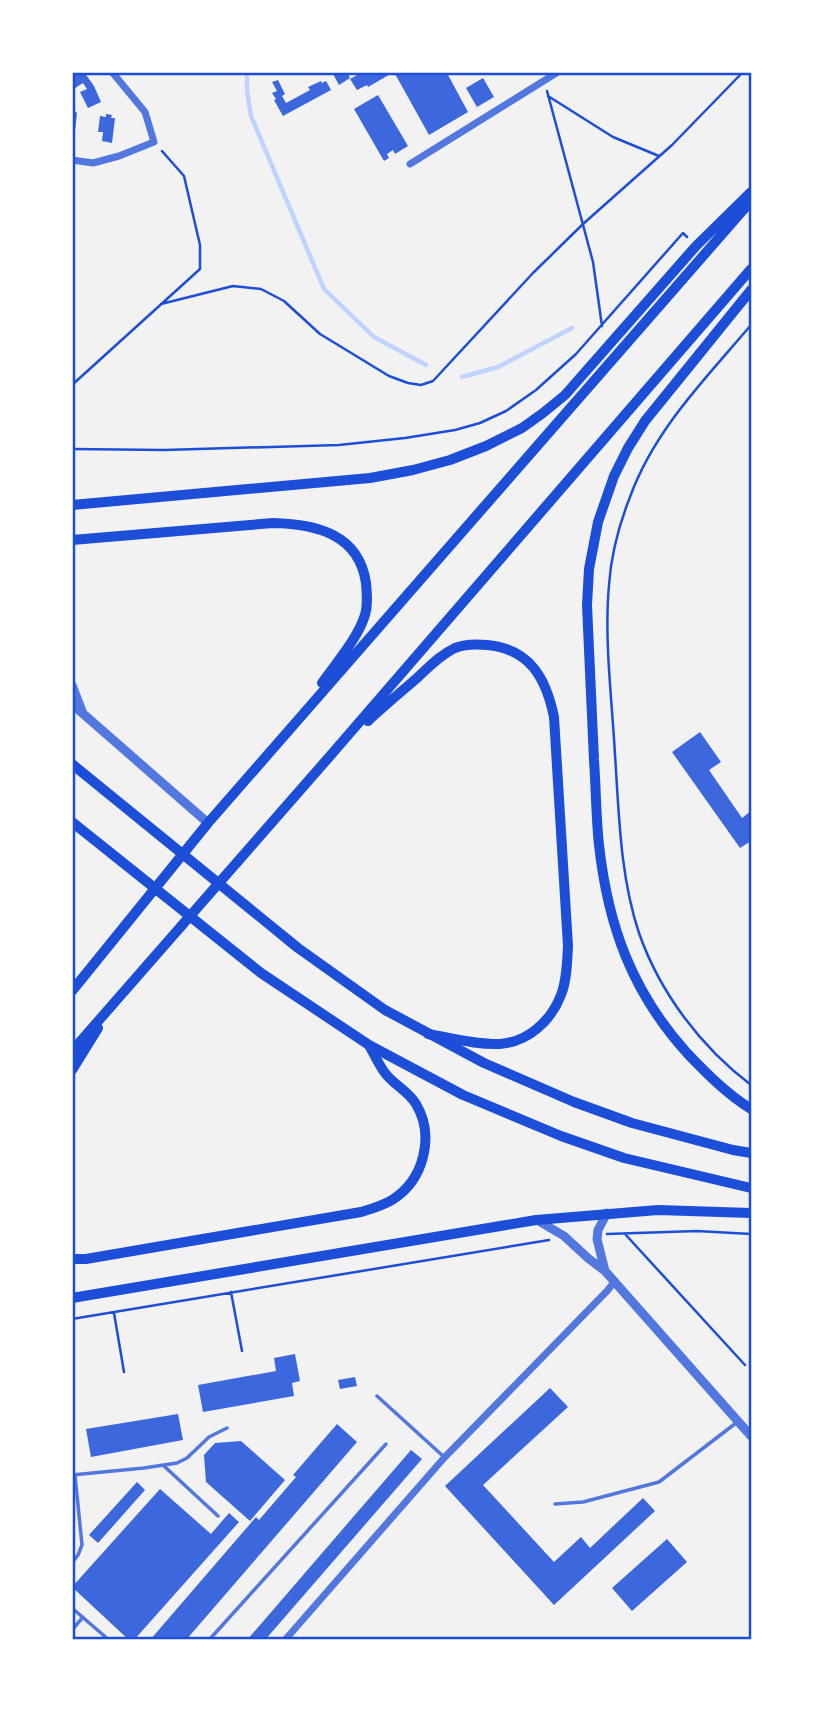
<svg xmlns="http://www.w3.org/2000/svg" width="823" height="1712" font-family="'Roboto Condensed',sans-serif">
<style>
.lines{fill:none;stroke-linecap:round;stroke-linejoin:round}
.stream{stroke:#bfd3fe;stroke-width:4.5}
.building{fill:#3d67dc}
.path{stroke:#1d4ed8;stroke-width:2.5}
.service{stroke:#5277de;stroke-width:3.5}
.minor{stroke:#5277de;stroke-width:7}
.tertiary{stroke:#5277de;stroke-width:9}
.primary{stroke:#1d4ed8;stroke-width:10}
.trunk{stroke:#1d4ed8;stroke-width:10}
.neatline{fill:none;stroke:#1d4ed8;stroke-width:2.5}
</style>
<rect width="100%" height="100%" fill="#f2f2f2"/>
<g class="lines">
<path class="stream" d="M247,72V90L251,116L324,289L374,337L426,365
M462,377L498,367L572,328"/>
</g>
<path class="building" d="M72,72H84L94,86L101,102L88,108L80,92L87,89L83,83L75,88L72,84Z
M332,72H347L350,78L339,85Z
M363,72H453L448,75L468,112L429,135L394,72L368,87L367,85L357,90L350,79Z
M483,78L494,97L477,107L466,88Z
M278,80L285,94L282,96L286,103L310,90L308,87L321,81L322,83L326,81L331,90L283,116L274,100L276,99L272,93L277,91L272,82Z
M378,95L408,146L395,154L393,150L387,154L389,158L384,161L354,109Z
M72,108L77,113L74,140H72Z
M106,114L112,115L111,118H115L112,143L102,141L103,132H98L100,116L106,117Z
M700,732L721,762L709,770L742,818L751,811V841L740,848L672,752Z
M295,1354L300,1381L292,1383L294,1396L203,1412L198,1385L276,1371L274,1358Z
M355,1377L357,1386L340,1389L338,1380Z
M550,1388L568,1407L483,1485L554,1562L581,1537L590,1548L643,1498L655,1511L554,1605L445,1486Z
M178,1414L183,1440L91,1457L86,1429Z
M337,1424L357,1442L186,1640H150L256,1517L259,1520L296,1477L293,1475Z
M241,1441L285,1480L250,1521L206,1482L204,1455L215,1443Z
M411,1450L422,1459L265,1640H247Z
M137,1482L145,1490L98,1543L89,1535Z
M160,1489L211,1534L229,1513L239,1522L134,1640H129L72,1587Z
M667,1539L687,1562L632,1611L612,1588Z"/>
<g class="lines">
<path class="path" d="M547,91L593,262L602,326
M548,96L613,137L659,156
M161,304L233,286L261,289L284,301L320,334L389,376L408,383L421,385L433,381L533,273L583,224L672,145L743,72
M751,325C706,378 654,430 630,497C619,525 611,555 609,585C604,640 612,699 615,755C619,814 620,876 639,933C660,993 701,1047 751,1085
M72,385L200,269V245L184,176L162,151
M72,449L164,450L339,445L405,438L455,430L480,423L506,411L536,390L576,354L683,233L687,237
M607,1234L697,1231L751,1234
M625,1234L745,1365
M231,1292L242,1351
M114,1313L124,1372
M72,1319L549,1240"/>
<path class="service" d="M377,1396L443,1456
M164,1466L218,1516
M72,1475L144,1468L177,1463L187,1458L209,1437L227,1428
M555,1504L583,1502L659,1482L736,1423
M72,1563L78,1555L82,1545L75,1475
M72,1608L109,1640
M72,1630L83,1617
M209,1640L386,1444"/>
<path class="minor" d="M72,160L93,163L119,156L154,142L145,112L112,72
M410,164L558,72
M285,1640L444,1458L607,1291L615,1281"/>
<path class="tertiary" d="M72,685L82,711
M72,704L208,823
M537,1220L564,1236L589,1259L605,1271L751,1436
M605,1271L597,1239L598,1230L607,1213"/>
<path class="primary" d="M72,764L298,948L385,1010L484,1063L574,1102L632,1123L733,1150L751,1153
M72,822L261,973L369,1045L463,1095L561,1136L624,1158L751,1188"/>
<path class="trunk" d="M751,290L645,421L628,448L614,476L598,522L589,569L587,605C589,657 592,708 594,760C596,788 596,817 599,845C608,926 632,992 687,1053C707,1074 727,1094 751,1109
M72,505L370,478L413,470L450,460L486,446L522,428L543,413L565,395L696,246L751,192
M72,540L273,523C316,524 359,534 366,583C367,594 368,605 365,615C358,638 336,663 322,683
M368,721C384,706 401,692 417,678C429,667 440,655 455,648C465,644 476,644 487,645C530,649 546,678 554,717L568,946C567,962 567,980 561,995C551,1021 528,1042 500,1044C476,1045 452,1038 428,1034
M72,991L208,823L751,201
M72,1051L330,756L751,269
M72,1070L98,1028
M72,1259H86L361,1212C371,1209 382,1206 392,1200C424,1180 435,1136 416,1104C408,1091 394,1085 385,1073C379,1065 374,1054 369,1045
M72,1298L536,1220L658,1210L751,1213"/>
</g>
<rect width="823" height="1712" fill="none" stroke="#ffffff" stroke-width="147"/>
<rect x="74" y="74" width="676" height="1564" class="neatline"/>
</svg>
